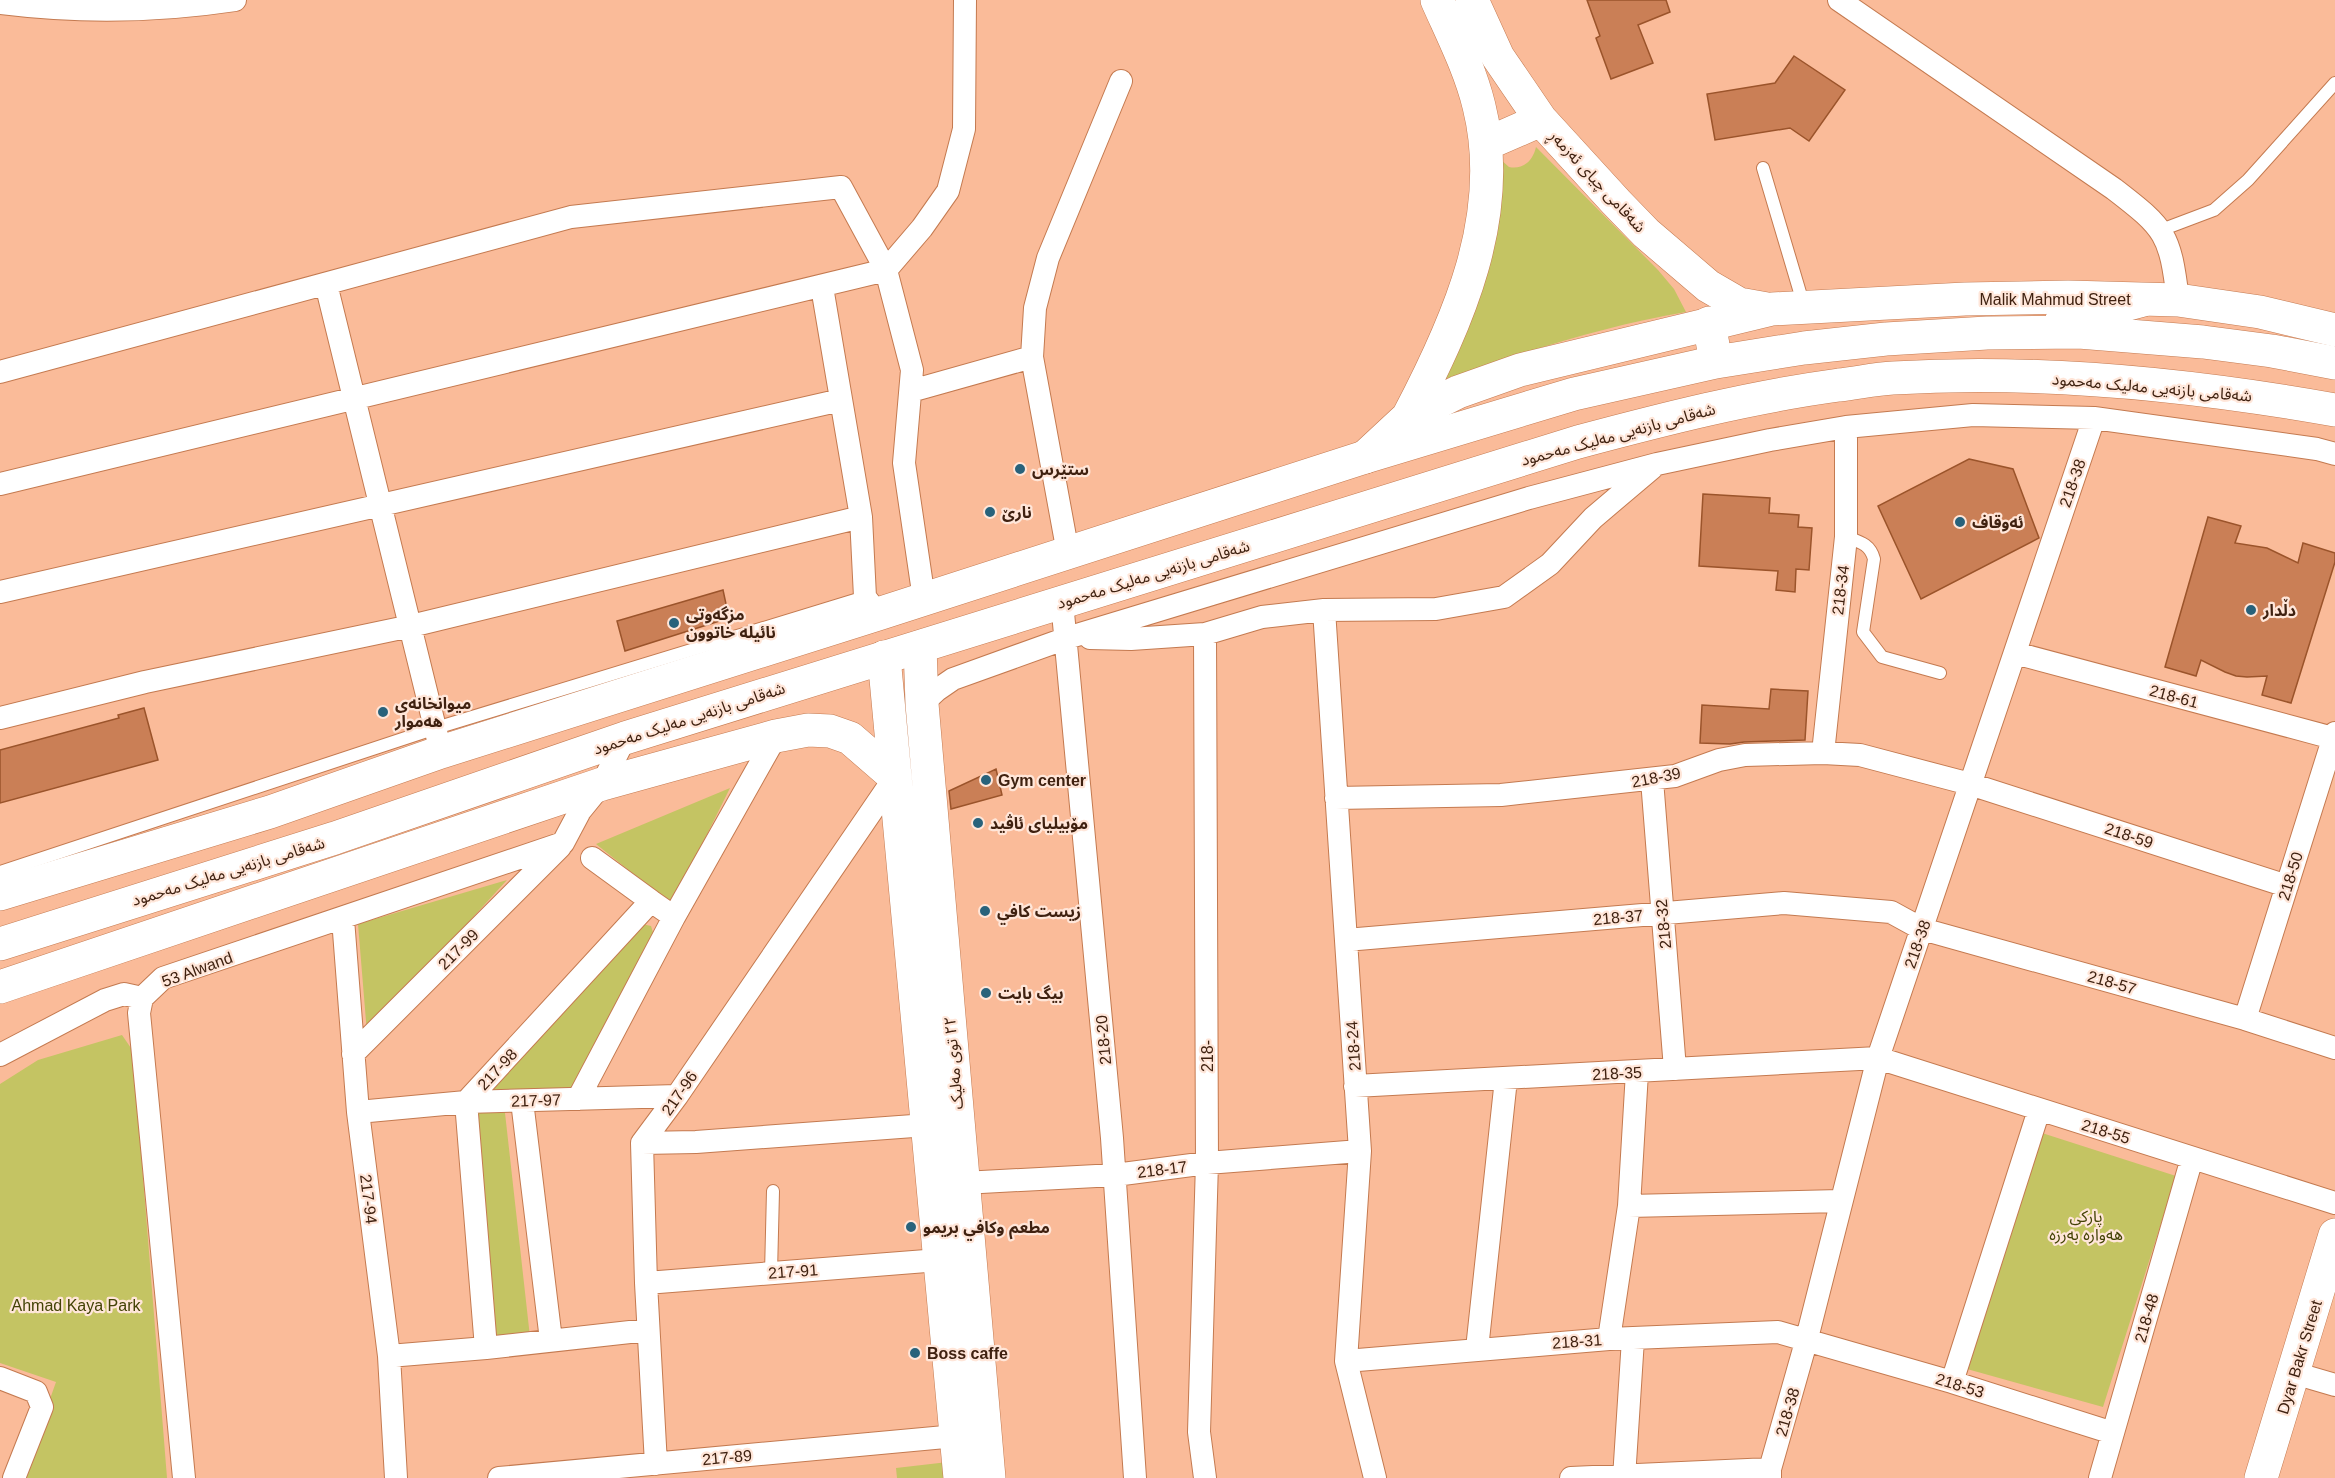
<svg xmlns="http://www.w3.org/2000/svg" width="2335" height="1478" font-family="Helvetica,'Noto Sans Arabic',sans-serif">
<style>
.green{fill:#c4c463}
.building{fill:#ca7f56;stroke:#9b542b;stroke-width:1.5}
.lines{fill:none;stroke-linecap:round;stroke-linejoin:round}
.lane-casing{stroke:#c47a50;stroke-width:14}
.street-casing{stroke:#c47a50;stroke-width:24}
.secondary-casing{stroke:#c47a50;stroke-width:34}
.primary-casing{stroke:#c47a50;stroke-width:34}
.highway-casing{stroke:#c47a50;stroke-width:34}
.lane{stroke:#fff;stroke-width:12}
.street{stroke:#fff;stroke-width:22}
.secondary{stroke:#fff;stroke-width:33}
.primary{stroke:#fff;stroke-width:33}
.highway{stroke:#fff;stroke-width:33}
.poi-dot{fill:#28627b;stroke:#ffe6d9;stroke-width:2}
.labels{text-anchor:middle;stroke-width:4.5;stroke-linejoin:round;paint-order:stroke}
.street-label{font-size:16px;fill:#3f2110;stroke:#ffe6d9}
.poi-label{font-size:16px;font-weight:bold;fill:#3f2110;stroke:#ffe6d9;text-anchor:start}
.park-label{font-size:16px;fill:#434205;stroke:#ffe6d9}
</style>
<rect width="100%" height="100%" fill="#fabb99"/>
<path class="green" d="M1536,147L1658,270L1674,289L1686,312C1602,326 1523,353 1442,380L1500,159L1509,167C1524,170 1533,160 1536,147Z
M730,788L672,905L596,844Z
M507,880L367,1033L358,924Z
M642,924L651,926L655,939L575,1094L479,1096Z
M122,1035L133,1051L167,1478H22L56,1382L0,1363V1084L38,1060Z
M504,1104L530,1337L495,1341L469,1108Z
M2042,1133L2176,1176L2103,1407L1967,1369Z
M948,1462L950,1478H897L896,1468Z"/>
<path class="building" d="M1587,0H1666L1670,12L1638,25L1653,63L1611,79L1596,38L1600,36Z
M1794,56L1845,90L1809,141L1790,128L1715,140L1707,94L1775,83Z
M1969,459L2013,469L2039,538L1921,599L1878,506Z
M1703,494L1770,498L1769,513L1799,515L1798,527L1812,528L1809,570L1796,569L1795,592L1776,590L1778,571L1699,566Z
M2208,517L2241,526L2235,543L2267,548L2298,563L2303,543L2335,553V562L2291,703L2262,695L2267,676L2247,677L2236,676L2225,672L2201,660L2196,676L2165,667Z
M723,590L729,618L625,651L617,621Z
M1771,689L1808,691L1805,740L1744,742L1730,744L1700,743L1702,705L1769,709Z
M144,708L158,760L0,803V750L119,718L118,715Z
M996,769L1002,795L951,809L949,791Z"/>
<g class="lines">
<g class="lane-casing">
<path id="lane" d="M1763,168L1804,306
M2161,230L2214,210L2248,180L2335,83
M1846,537C1860,542 1870,544 1874,559L1863,632L1882,657L1940,673
M0,872L436,728L865,597
M771,1273L773,1191"/>
</g>
<g class="street-casing">
<path id="street" d="M1839,0L2114,189C2166,229 2170,234 2178,300
M0,3C79,13 156,12 235,0
M326,284L441,752
M822,287L861,517L865,597L878,614
M0,372L571,217L841,187L886,270L0,484
M911,391L1032,357
M1068,553L1032,357L1035,308L1048,258L1121,81
M0,592L841,400
M924,599L904,463L912,370L886,270L922,228L948,191L964,129L965,0
M1062,602L1112,1138L1135,1478
M1324,610L1360,1151L1346,1361L1375,1478
M1090,638L1131,639L1205,634L1262,617L1324,610L1436,609L1504,597L1550,564L1593,518L1652,468
M2015,653L2333,738
M922,704L937,690L953,679L1067,638L1529,498L1657,464L1770,440L1846,427L1973,415L2094,418L2317,449L2335,454
M0,718L145,682L411,626L861,517
M1823,753L1846,537V427
M1652,780L1675,1069
M1336,798L1501,795L1675,776L1719,760L1745,755L1823,753L1860,755L1970,784L2287,886
M592,858L651,901
M343,919L358,1112L389,1356L396,1478
M1346,940L1784,903L1891,912L1922,929L2245,1019L2335,1048
M2245,1019L2335,733
M353,1054L560,847
M0,1055L105,1000L124,994L142,998
M1355,1086L1878,1058L2335,1203
M578,1099L674,917L776,736
M522,1101L551,1340
M358,1112L466,1102L677,1096
M642,1143L696,1142L927,1125
M963,1183L1115,1175L1207,1163L1360,1151
M1629,1206L1840,1201
M646,1283L939,1260
M1609,1339L1629,1206L1637,1072
M486,1348L466,1102L651,901L674,917
M1477,1349L1506,1079
M389,1356L486,1348L648,1330
M1346,1361L1609,1339L1778,1332L1952,1382L2113,1433
M2294,1373L2335,1385
M0,1378L36,1392L42,1407L14,1478
M1952,1382L2039,1110
M656,1464L646,1283L642,1143L677,1096L895,777
M184,1478L139,1013L142,998L163,978L563,843L580,811L602,784L625,738
M499,1478L956,1436
M1205,1478L1199,1432L1207,1163L1205,634
M1571,1478L1770,1469
M1624,1478L1633,1339
M1770,1478V1469L1806,1342L1878,1058L2094,418
M2100,1478L2192,1158"/>
</g>
<g class="secondary-casing">
<path id="secondary" d="M1472,0L1498,57L1541,120L1616,202L1646,233L1708,286L1739,304L1767,309
M1486,144L1541,120
M1408,417C1458,322 1506,215 1479,106C1470,69 1452,34 1437,0
M1365,457L1408,417L1458,392L1520,370L1772,309L1965,299L2068,297L2178,300L2260,312L2335,330
M0,987L602,784L776,736L808,730L830,731L850,738L895,777
M2261,1478L2335,1235"/>
</g>
<g class="primary-casing">
<path id="primary" d="M920,647L922,704L989,1478
M884,657L960,1478"/>
</g>
<g class="highway-casing">
<path id="highway" d="M2061,322L2143,300
M1709,323L1716,362
M0,894L270,812L441,752L878,614L1365,457L1574,394L1716,362L1804,348L1886,339L1987,333L2079,332L2203,342L2272,351L2335,363
M0,944L335,838L625,738L1578,442C1664,419 1750,397 1839,385C1857,383 1875,379 1893,378C2041,369 2189,384 2335,410"/>
</g>
<use href="#lane" class="lane"/>
<use href="#street" class="street"/>
<use href="#secondary" class="secondary"/>
<use href="#primary" class="primary"/>
<use href="#highway" class="highway"/>
</g>
<g class="poi-dot">
<circle cx="1020" cy="469" r="6"/>
<circle cx="990" cy="512" r="6"/>
<circle cx="1960" cy="522" r="6"/>
<circle cx="2251" cy="610" r="6"/>
<circle cx="674" cy="623" r="6"/>
<circle cx="383" cy="712" r="6"/>
<circle cx="986" cy="780" r="6"/>
<circle cx="978" cy="823" r="6"/>
<circle cx="985" cy="911" r="6"/>
<circle cx="986" cy="993" r="6"/>
<circle cx="911" cy="1227" r="6"/>
<circle cx="915" cy="1353" r="6"/>
</g>
<g class="labels">
<g class="street-label">
<text transform="translate(1598 181) rotate(47)" y="6">شەقامی چیای ئەزمەڕ</text>
<text x="2055" y="305">Malik Mahmud Street</text>
<text transform="translate(2152 387) rotate(5)" y="6">شەقامی بازنەیی مەلیک مەحمود</text>
<text transform="translate(1618 434) rotate(-15)" y="6">شەقامی بازنەیی مەلیک مەحمود</text>
<text transform="translate(2072 483) rotate(-71)" y="6">218-38</text>
<text transform="translate(1153 574) rotate(-17)" y="6">شەقامی بازنەیی مەلیک مەحمود</text>
<text transform="translate(1840 590) rotate(-83)" y="6">218-34</text>
<text transform="translate(2174 696) rotate(15)" y="6">218-61</text>
<text transform="translate(689 718) rotate(-18)" y="6">شەقامی بازنەیی مەلیک مەحمود</text>
<text transform="translate(1656 777) rotate(-11)" y="6">218-39</text>
<text transform="translate(2129 835) rotate(18)" y="6">218-59</text>
<text transform="translate(228 871) rotate(-17)" y="6">شەقامی بازنەیی مەلیک مەحمود</text>
<text transform="translate(2290 876) rotate(-73)" y="6">218-50</text>
<text transform="translate(1618 917) rotate(-5)" y="6">218-37</text>
<text transform="translate(1663 924) rotate(-95)" y="6">218-32</text>
<text transform="translate(1917 944) rotate(-71)" y="6">218-38</text>
<text transform="translate(458 949) rotate(-45)" y="6">217-99</text>
<text transform="translate(197 969) rotate(-20)" y="6">53 Alwand</text>
<text transform="translate(2112 982) rotate(16)" y="6">218-57</text>
<text transform="translate(1103 1040) rotate(-95)" y="6">218-20</text>
<text transform="translate(1353 1046) rotate(-94)" y="6">218-24</text>
<text transform="translate(1207 1056) rotate(-90)" y="6">218-</text>
<text transform="translate(953 1063) rotate(-95)" y="6">٢٢ توی مەلیک</text>
<text transform="translate(497 1069) rotate(-47)" y="6">217-98</text>
<text transform="translate(1617 1073) rotate(-3)" y="6">218-35</text>
<text transform="translate(679 1093) rotate(-55)" y="6">217-96</text>
<text transform="translate(536 1100) rotate(-2)" y="6">217-97</text>
<text transform="translate(2106 1131) rotate(17)" y="6">218-55</text>
<text transform="translate(1162 1169) rotate(-7)" y="6">218-17</text>
<text transform="translate(369 1199) rotate(83)" y="6">217-94</text>
<text transform="translate(793 1271) rotate(-4)" y="6">217-91</text>
<text transform="translate(2146 1318) rotate(-74)" y="6">218-48</text>
<text transform="translate(1577 1341) rotate(-4)" y="6">218-31</text>
<text transform="translate(2299 1357) rotate(-73)" y="6">Dyar Bakr Street</text>
<text transform="translate(1960 1385) rotate(17)" y="6">218-53</text>
<text transform="translate(1787 1412) rotate(-74)" y="6">218-38</text>
<text transform="translate(727 1457) rotate(-5)" y="6">217-89</text>
</g>
<g class="poi-label">
<text x="1032" y="475">ستێرس</text>
<text x="1002" y="518">نارێ</text>
<text x="1972" y="528">ئەوقاف</text>
<text x="2263" y="616">دڵدار</text>
<text x="686" y="620">مزگەوتی<tspan x="686" dy="18">نائیلە خاتوون</tspan></text>
<text x="395" y="709">میوانخانەی<tspan x="395" dy="18">هەموار</tspan></text>
<text x="998" y="786">Gym center</text>
<text x="990" y="829">مۆبیلیای ئاڤید</text>
<text x="997" y="917">زيست كافي</text>
<text x="998" y="999">بیگ بایت</text>
<text x="923" y="1233">مطعم وكافي بريمو</text>
<text x="927" y="1359">Boss caffe</text>
</g>
<g class="park-label">
<text x="2086" y="1222">پارکی<tspan x="2086" dy="18">هەوارە بەرزە</tspan></text>
<text x="76" y="1311">Ahmad Kaya Park</text>
</g>
</g>
</svg>
